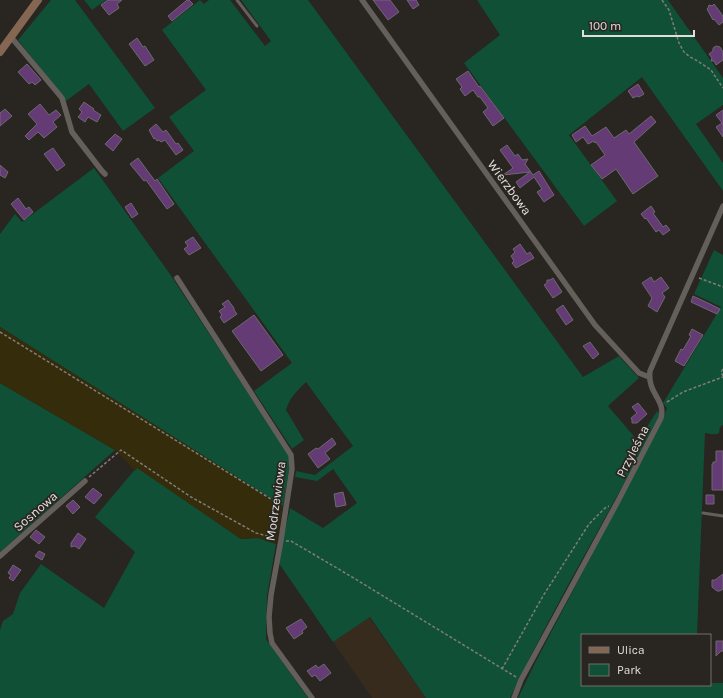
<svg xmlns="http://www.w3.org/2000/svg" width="723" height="698" font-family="Karla,sans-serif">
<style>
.industrial{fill:#362b1c}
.green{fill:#0f5037}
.sand{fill:#352c0c}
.building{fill:#643b75;stroke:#6d696f}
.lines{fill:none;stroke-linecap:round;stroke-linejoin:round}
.path{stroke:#807d79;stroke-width:1.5;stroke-dasharray:3 2;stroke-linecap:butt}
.lane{stroke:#645f5a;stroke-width:3}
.street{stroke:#645f5a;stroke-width:5.5}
.secondary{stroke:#846653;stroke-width:8}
.labels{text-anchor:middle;stroke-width:3.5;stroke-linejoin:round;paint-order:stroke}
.street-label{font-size:13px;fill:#e1dedb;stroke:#292520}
</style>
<rect width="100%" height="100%" fill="#292520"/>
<path class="industrial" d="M369,617L426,698H372L333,642Z"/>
<path class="green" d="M51,0H75L155,108L123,131L89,84L66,101L18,40Z
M84,0H106L92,10Z
M200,0L204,4L209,0H230L265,46L271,41L241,0H308L583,377L619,356L639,378L608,406L638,441L657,411L660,414C612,510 556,601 510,698H426L370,617L333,642L278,562L290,508L323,528L357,503L333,469L317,481L295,477L296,471L315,475L353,446L306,382C297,391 290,397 286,410L304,440L292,449L254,391L292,363L158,178L194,151L169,117L206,90L162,30Z
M477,0H668L723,78V105L696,124L723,163V191L642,77L569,135L617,201L584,226L464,63L500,35Z
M94,168L172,277L291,459L283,506L0,327V234L15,214L22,222Z
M714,250L723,255V425L720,427L719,433C713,436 710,433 705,433L697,635H582V685H710V683H723V698H518L535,663L663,419L667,408L663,403L721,307L694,294Z
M0,383L115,450L0,552Z
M137,467L241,539L258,538L276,544L267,596L266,639L308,698H0V630L3,621L13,614L20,593L41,564L104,608L135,552L95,517Z"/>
<path class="sand" d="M0,327L283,506L276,544L258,538L241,539L137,468L135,471L115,450L0,383Z"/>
<path class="building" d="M108,0H122L117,4L119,8L109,15L101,5Z
M187,0H189L193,4L172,21L168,16Z
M373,0H390L399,12L388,20Z
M407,0H416L419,5L413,9Z
M714,4L723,16V22L719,25L714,19L713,20L707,9L708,8L709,5L712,6Z
M137,38L143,47L145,46L154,60L145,66L129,44Z
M716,46L720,47L723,52V60L716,65L714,61H711L712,58L709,54L713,51V48Z
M27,64L41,80L35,85L32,82L29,84L18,72Z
M468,71L479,87L480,86L504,118L493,126L483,112L488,108L480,97H478L473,90L465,96L460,89L462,87L456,79Z
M638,84L644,94L639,97L637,96L633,98L628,91Z
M84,102L94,109L93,110L101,115L97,122L88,117L85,122L78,117L82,112L79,109Z
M40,104L49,115L56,110L61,115L53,122L57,127L44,138L38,132L29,140L25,136L37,124L28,114Z
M5,109L12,116L0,126V113Z
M723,110V137L716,127L722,123L716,115Z
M651,116L656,122L634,142L658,176L633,194L616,169L602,179L591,165L605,155L596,142L595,143L594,141L588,144L583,137L576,142L572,135L585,126L592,136L606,127L614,138L626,130L629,134Z
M156,124L163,132L166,130L176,144L178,143L183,150L176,155L165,140L161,142L159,140L157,141L155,138L154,139L149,130Z
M115,134L122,139L113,151L105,144Z
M507,145L515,156L518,154L522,160L528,159L525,164L533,175L539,171L554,195L544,202L537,192L542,189L534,177L520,188L516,182L530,172L503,175L513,168L500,150Z
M53,148L65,165L57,171L44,154Z
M138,158L155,181L157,179L174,204L167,209L146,180L144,181L130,164Z
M0,165L8,172L5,178L0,175Z
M18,198L26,209L29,207L33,212L24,220L11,204Z
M131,203L138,214L132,218L125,207Z
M651,206L655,212L653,213L663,227L666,225L670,230L663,235L659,230L656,232L646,218L645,219L641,214Z
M193,237L201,248L189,255L184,249L188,246L185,242Z
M520,244L527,254L530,252L534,258L516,268L512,263L514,261L511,256L515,252L513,249Z
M651,277L654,282L661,277L669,288L662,293L665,297L657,312L648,306L652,298L642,283Z
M553,278L562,292L553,298L544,285L547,283V280H550Z
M693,296L710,304L720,309L717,314L691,302Z
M228,300L234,308V310L237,314L224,323L220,317L222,315L219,311L225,307L222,304Z
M563,305L573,320L566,325L556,310Z
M254,315L283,355L261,371L232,331Z
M692,329L703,335L684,366L675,361L681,349L683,350L691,336L689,335Z
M590,342L599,354L593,359L583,346Z
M638,403L647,414L637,423H632V420L631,418L637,413L632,407Z
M332,438L336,444L325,453L330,459L318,468L308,454L316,448L318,449Z
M716,451H723V490H712V464H713V462H716Z
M93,488L102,495L94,504L85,497Z
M343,492L346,505L336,507L334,494Z
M706,495H714V504H706Z
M73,500L80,507L73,514L66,506Z
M36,530L45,537L39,544L30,537Z
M78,533L86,539L79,549L75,546L71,547V543Z
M39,551L45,554L42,560L35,556Z
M13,565L21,570L13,581L9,578L11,575L8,573Z
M723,574V589L720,591H717L712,587V580H715Z
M301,619L307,627L302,631L303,633L294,639L286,628Z
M716,641H723V651H721L716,656Z
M324,664L331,673L320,681L315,675L312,677L307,671L316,665L318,668Z"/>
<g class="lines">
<path class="path" d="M662,0L669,10L679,43L684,52L690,57L696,60L711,70L723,88
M699,278L723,287
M0,332L279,504
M723,376L721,372L723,369
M667,402L683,392L723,377
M89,477L121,450L191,497L256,533L275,538
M286,541H291L352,577L516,677
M502,669L543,596L589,524L605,508L609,506"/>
<path class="lane" d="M237,0L257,26
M703,513L723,516"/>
<path class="street" d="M362,0L595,325L639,373L649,377
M11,37L62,98L72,132L102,171L105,174
M177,278L291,455L292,469L281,540L271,595L269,617L270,633L272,643L312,698
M0,556L85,481
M514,698L521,680L618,501L661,418C666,399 647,394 650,371L723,206"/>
<path class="secondary" d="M0,52L38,0"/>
</g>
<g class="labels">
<g class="street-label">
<text transform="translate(510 187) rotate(54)" y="5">Wierzbowa</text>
<text transform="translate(632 451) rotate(-63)" y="5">Przyleśna</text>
<text transform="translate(275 501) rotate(-82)" y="5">Modrzewiowa</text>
<text transform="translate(35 511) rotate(-41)" y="5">Sosnowa</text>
</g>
</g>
<rect x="581" y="634" width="130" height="52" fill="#292520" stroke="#736f6b"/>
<rect x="589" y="647" width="20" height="6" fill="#846653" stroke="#736f6b"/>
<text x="617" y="654" font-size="12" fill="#e1dedb">Ulica</text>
<rect x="589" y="664" width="20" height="12" fill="#0f5037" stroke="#736f6b"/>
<text x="617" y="674" font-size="12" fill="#e1dedb">Park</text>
<path d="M583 30v6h111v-6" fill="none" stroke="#e1dedb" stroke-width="2"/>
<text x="589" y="30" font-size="12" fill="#e1dedb" stroke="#292520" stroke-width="3" paint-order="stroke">100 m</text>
</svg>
